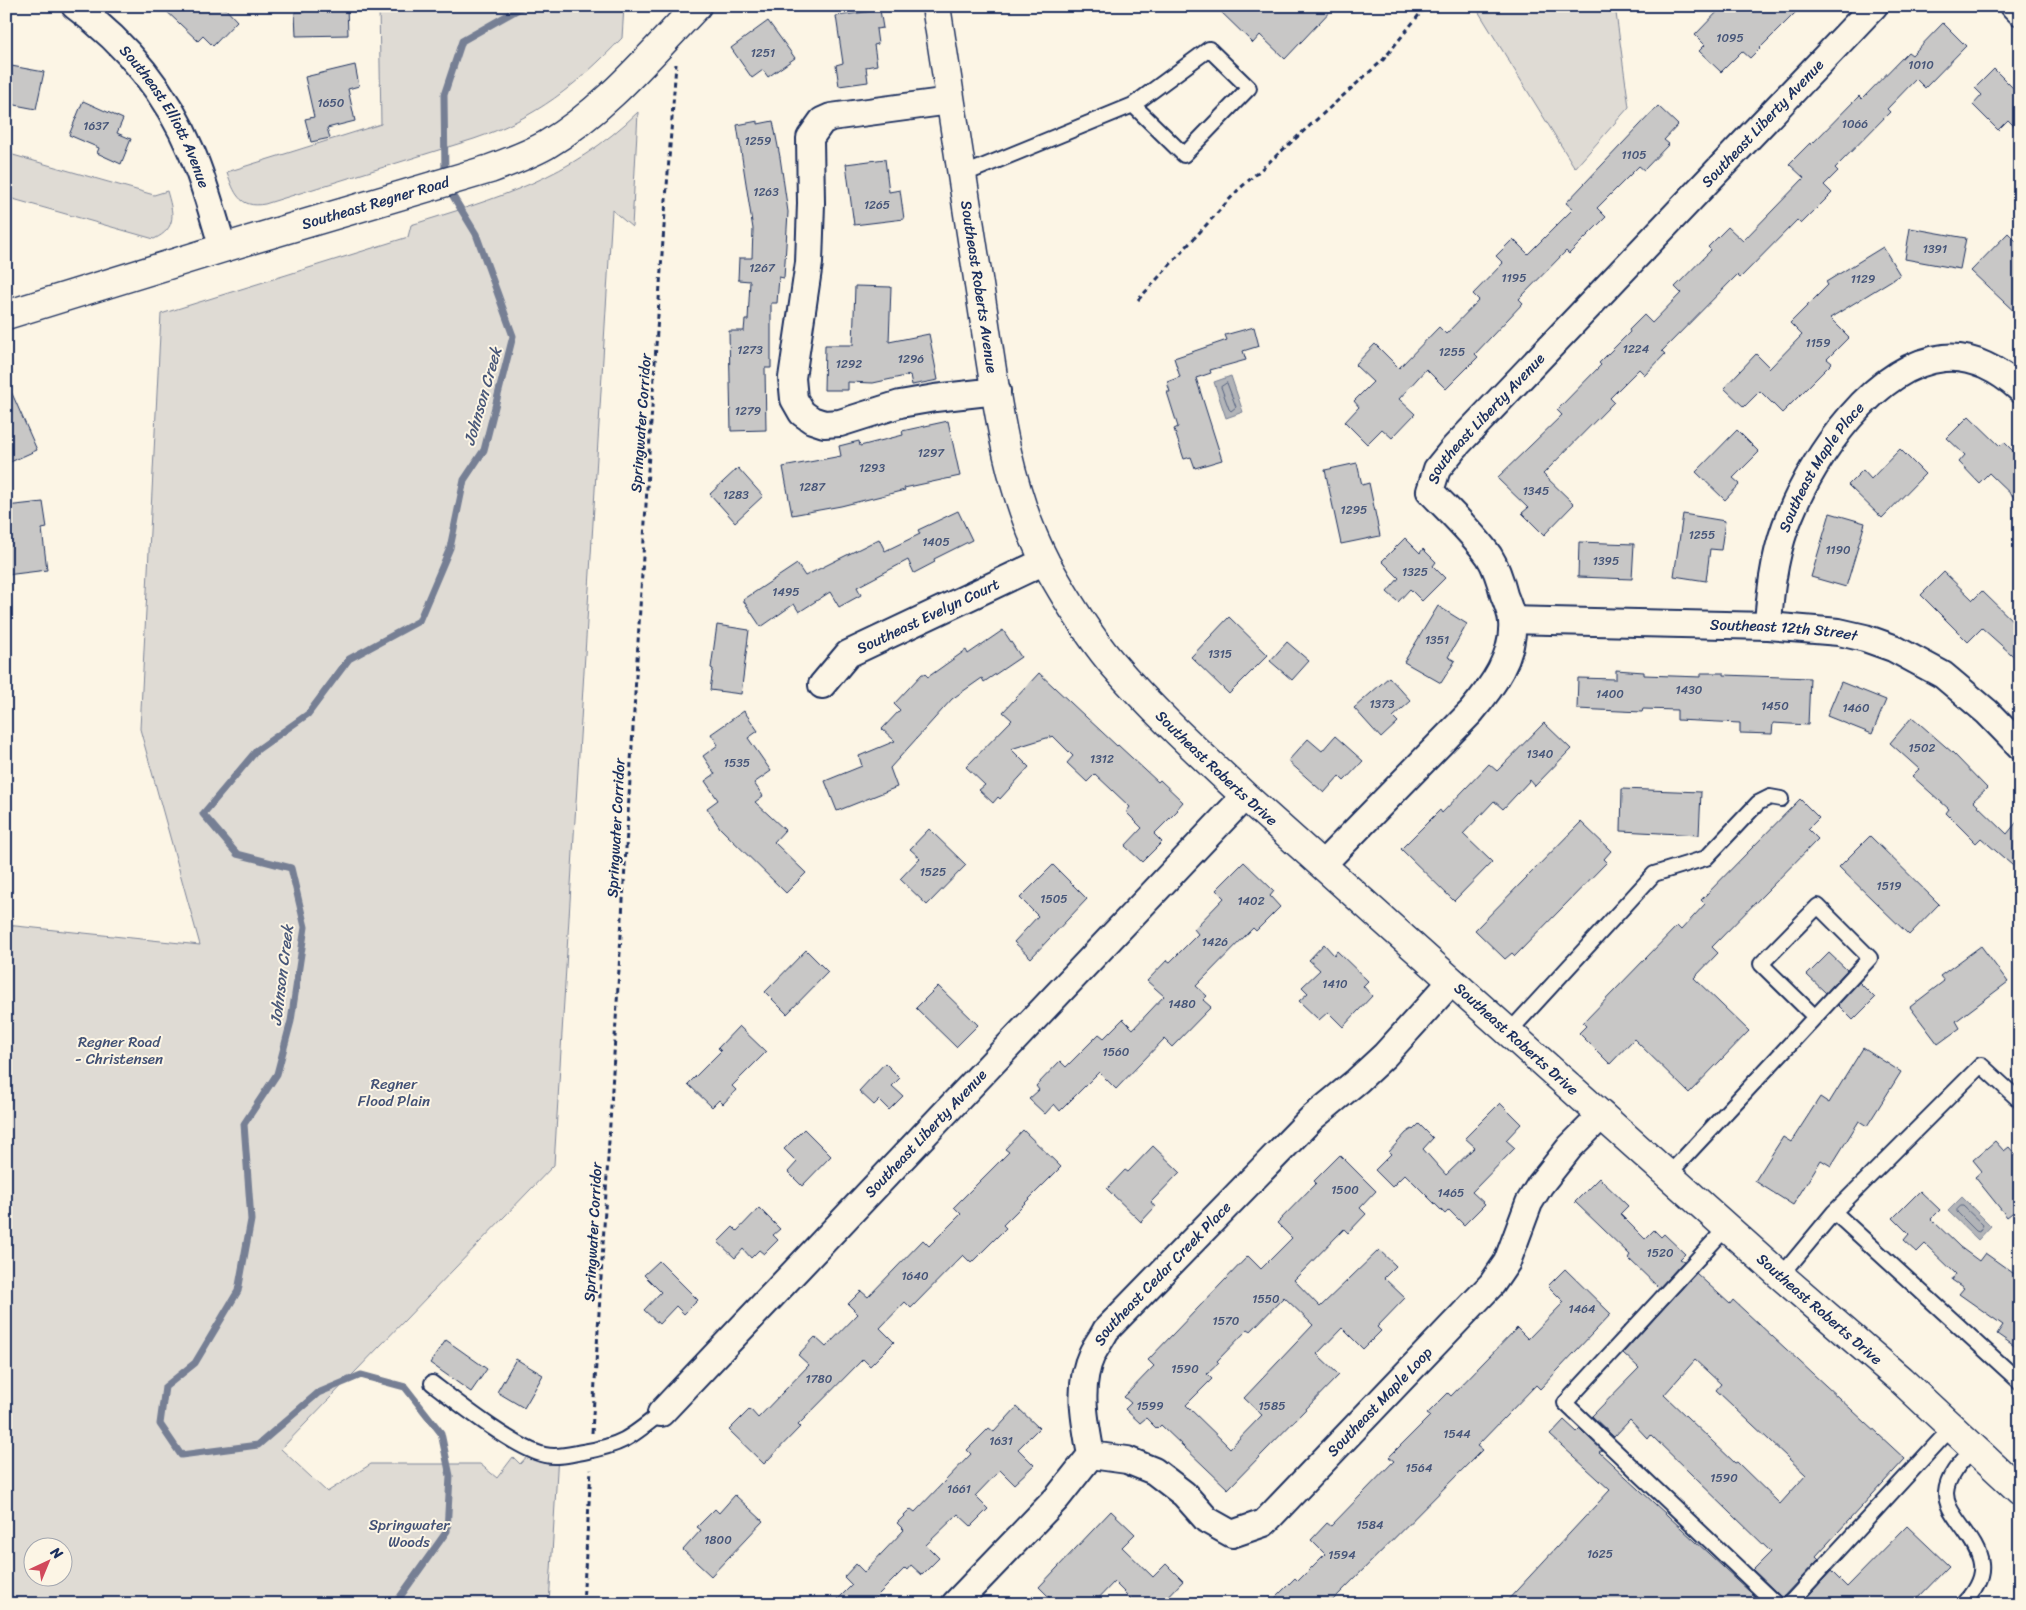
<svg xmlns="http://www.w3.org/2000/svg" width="2026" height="1610" font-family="Sriracha,sans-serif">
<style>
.green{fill:#dfdbd4;stroke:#7d8599;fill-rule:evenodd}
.water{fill:#b2b4b8;stroke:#767f94}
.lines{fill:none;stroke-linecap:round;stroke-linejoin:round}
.shore{stroke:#576482;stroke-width:1}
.stream{stroke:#767f94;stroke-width:7}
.building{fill:#c8c7c6;stroke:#1b2f5e;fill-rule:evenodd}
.service-casing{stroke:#1b2f5e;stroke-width:18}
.minor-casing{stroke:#1b2f5e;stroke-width:30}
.tertiary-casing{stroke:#1b2f5e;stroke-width:31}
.path{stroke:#1b2f5e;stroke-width:3;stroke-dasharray:5 4;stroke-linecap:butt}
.service{stroke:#fcf5e5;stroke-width:14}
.minor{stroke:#fcf5e5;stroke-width:26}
.tertiary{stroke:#fcf5e5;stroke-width:28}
.labels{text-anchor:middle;stroke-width:4;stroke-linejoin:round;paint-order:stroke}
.number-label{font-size:12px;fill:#465578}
.street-label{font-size:15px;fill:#1b2f5e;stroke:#fcf5e5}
.park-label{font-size:15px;fill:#425176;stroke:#fcf5e5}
.water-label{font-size:16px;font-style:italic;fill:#485779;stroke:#fcf5e5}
</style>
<rect width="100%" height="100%" fill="#fcf5e5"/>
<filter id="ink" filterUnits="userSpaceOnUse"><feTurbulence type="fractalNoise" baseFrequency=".02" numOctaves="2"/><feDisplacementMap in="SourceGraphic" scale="10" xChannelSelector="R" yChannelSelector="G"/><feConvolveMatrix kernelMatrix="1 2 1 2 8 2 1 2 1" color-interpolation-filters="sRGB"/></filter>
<g filter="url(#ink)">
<path class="green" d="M379,6H624L622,38C577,85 536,118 474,139L265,204C239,209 234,192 227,172L381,124Z
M1475,6H1615L1629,107L1575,168Z
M638,112L632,227L612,210L554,1165L281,1449L327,1492L371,1464H480L497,1478L513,1457L520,1464L532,1451L558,1454L549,1604H6V925L200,945L140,729L161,314L408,237L411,225C500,197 569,179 638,112ZM32,1548H62V1578H32Z
M6,153L154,195L167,191C173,212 178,228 154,239L6,197Z"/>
<path class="water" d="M1231,376L1243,412L1226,418L1214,382Z
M1962,1197L1991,1226L1978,1240L1948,1211Z"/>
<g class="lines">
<path class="shore" d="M1227,383L1236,407L1231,411L1229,409L1221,387Z
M1961,1206H1963L1983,1225L1979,1232L1976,1231L1957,1212V1210Z"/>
<path class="stream" d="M445,176L444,95L462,41L524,6
M395,1604L447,1531L450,1476L441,1433L405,1387L361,1375L318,1393L258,1445L181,1455L160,1424L165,1387L195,1363L238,1291L251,1220L244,1124L277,1074L291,1021L305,927L291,868L237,854L203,814L257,750L308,714L349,659L419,621L450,548L464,480L484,450L513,336L476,234L448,188"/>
</g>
<path class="building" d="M161,6H223L237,21L213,46L203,36L198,41Z
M304,6H347L348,35L296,36L295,12H304Z
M1215,6H1335L1285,59L1260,35L1253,43Z
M1723,6H1802L1750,58L1742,51L1721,72L1699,51L1705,45L1695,35Z
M880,10L883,28L876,29L878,44L874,45L877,65L866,67L868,82L839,86L836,65L843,63L836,16Z
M768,21L795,58L768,77L763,70L752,78L731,48Z
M1943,23L1966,46L1925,88L1916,79L1887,109L1890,112L1835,168L1838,171L1824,185L1832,193L1801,224L1797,220L1740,278L1737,275L1662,351L1665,354L1645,375L1639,369L1610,398L1614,402L1543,474L1574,504L1544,535L1522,513L1528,508L1497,478L1562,415L1557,410L1601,365L1599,363L1630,332L1629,330L1644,315L1652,323L1681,293L1675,287L1711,250L1708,247L1728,227L1743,241L1804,178L1789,164L1810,143L1811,145L1859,96L1862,99L1908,52L1912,55Z
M6,65L44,72L36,109L10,104L11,97L6,96Z
M355,65L359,86L348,89L355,121L327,128L330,138L311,142L305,119L314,117L305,77Z
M1994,69L2020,95V132L2008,120L1998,130L1973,105L1982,95L1975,88Z
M83,101L123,119L117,133L131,139L121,164L97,153L99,148L69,135Z
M1658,106L1678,125L1664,140L1669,144L1644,170L1639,166L1597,208L1606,217L1569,254L1566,251L1519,299L1523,303L1475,354L1478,357L1446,389L1426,369L1399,399L1415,414L1392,438L1382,429L1367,444L1345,422L1359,407L1354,401L1373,382L1355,365L1375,344L1399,368L1439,327L1446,334L1479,300L1473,294L1503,263L1496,256L1513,239L1528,254L1573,209L1566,203Z
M758,121V124L773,121L780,157L788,212L784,278L779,277L777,303H771V368H765L766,430L731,431L729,331H744L745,320H748L750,281L738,280L739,258H752L753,229L737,125Z
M885,159L889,192L900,190L904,219L854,225L846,164Z
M1910,228L1966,238L1960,269L1905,259Z
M2008,233L2020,245V317L1971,271Z
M1883,247L1900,275L1830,318L1849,337L1827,359L1832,363L1782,413L1760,391L1744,407L1724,388L1756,354L1770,368L1802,335L1790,323L1828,285L1826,282Z
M855,286L891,287L889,342L929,334L938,380L912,385L910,375L873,383L848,382V390H824L825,345H853Z
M1254,327L1259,346L1243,351L1246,360L1210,370L1211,373L1196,378L1222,460L1195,468L1191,457L1184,459L1174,429L1178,427L1167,392H1170L1167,382L1180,377L1174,358L1227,340L1225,335Z
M6,380L37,450L6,464Z
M1969,416L2000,446L2004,442L2020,458V503L1989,473L1979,483L1959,462L1965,455L1947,438Z
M948,421L960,476L904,488L905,490L841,506L792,515L783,467L841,456L839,446L859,441L860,446L903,435L902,431Z
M1737,430L1759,452L1733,478L1740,484L1725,500L1696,472Z
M1900,449L1925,474L1882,518L1848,485L1863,470L1871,479Z
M1357,463L1362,485L1369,483L1380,536L1341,544L1325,470Z
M738,468L763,496L735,522L710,494Z
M43,502L47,528L42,529L47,570L6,575V506Z
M958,511L972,540L934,559L935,562L914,573L908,560L857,587L861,595L839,607L830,592L799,612L794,604L761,627L743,600L797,564L805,576L879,539L885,551L920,534L918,530Z
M1830,513L1865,523L1846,587L1811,577Z
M1683,514L1725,521L1721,550L1710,549L1706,581L1674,576Z
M1405,538L1420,553L1423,549L1436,562L1433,566L1445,578L1422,601L1410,589L1398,602L1387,592L1399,578L1382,561Z
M1579,542L1634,544L1632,579L1578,577Z
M1944,572L1973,600L1982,591L2020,628V662L1982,628L1968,642L1921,595Z
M1438,606L1467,624L1448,657L1455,661L1441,683L1404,662Z
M1229,617L1268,655L1229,694L1191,657Z
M717,625L749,630L741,694L710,690L713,669L711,668Z
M1003,630L1021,657L984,682L982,678L952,699L890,768L897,787L837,811L825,781L862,766L859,756L895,741L882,729L900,710L894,704L922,674H925L928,677L966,650L968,654Z
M1287,642L1309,661L1292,680L1270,661Z
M1616,670L1644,672V675L1701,677V673H1724V675L1810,678L1808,725L1773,723L1772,734L1740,733V723L1677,720V710L1643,709L1642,712L1577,709L1578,678L1616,679Z
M1039,673L1117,746L1118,745L1158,782L1160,780L1183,802L1177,809L1178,810L1154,834L1162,842L1142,862L1125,846L1142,828L1127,813V811L1130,807L1095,774L1087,782L1067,763L1073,756L1053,736L1011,749L1029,767L1000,799L998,797L993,803L979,790L985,785L966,767L1012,720L1003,712Z
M1389,677L1411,701L1393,717L1398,722L1381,738L1354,708Z
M1841,682L1886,700L1872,734L1827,716Z
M744,711L758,731L748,738L771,771L754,783L763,796L755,802L785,830L774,842L806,873L786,893L720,828L707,808L718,800L705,781L715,774L703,756L718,745L711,734Z
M1912,717L1953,753L1987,788L1973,801L2007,834L2020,818V872L1981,838L1976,843L1946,813L1949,809L1912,776L1919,769L1890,743Z
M1544,723L1571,749L1535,786L1530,780L1503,809L1494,801L1463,834L1492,862L1454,901L1401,849L1440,810L1442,813L1489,764L1497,771Z
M1335,736L1363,761L1344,781L1339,776L1324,793L1288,761L1308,739L1322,751Z
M1622,789L1701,792L1699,835L1621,831Z
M1800,799L1819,818L1808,829L1818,839L1712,947L1718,953L1694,978L1749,1031L1689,1093L1634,1039L1610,1064L1579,1033L1586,1026L1583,1023L1677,926L1681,930L1705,904L1701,900Z
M1581,822L1611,851L1604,859L1607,862L1515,956L1512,953L1505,959L1475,930Z
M929,829L966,865L927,905L900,879L920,858L910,849Z
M1870,836L1939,904L1909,935L1839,867Z
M1244,862L1274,891L1270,896L1280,907L1256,931L1253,928L1196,986L1207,996L1203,1000L1211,1007L1172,1047L1164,1039L1116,1089L1099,1072L1060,1111L1054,1104L1045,1114L1029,1099L1039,1090L1036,1086L1060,1061L1066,1067L1099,1034L1104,1038L1123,1019L1133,1029L1164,996L1147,981L1167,960L1170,962L1198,934L1194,929L1224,898L1216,890Z
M1053,865L1087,899L1031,958L1014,942L1038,916L1020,898Z
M1324,944L1334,955L1337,951L1368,981L1363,986L1372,996L1343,1027L1328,1012L1319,1020L1299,1001L1308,993L1302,987L1320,970L1309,960Z
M1981,946L2008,982L1956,1021L1960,1028L1938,1044L1910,1007L1944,981L1940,976Z
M806,950L828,972L787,1014L765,992Z
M1829,953L1847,970L1826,993L1807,975Z
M1859,982L1875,998L1853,1020L1838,1005Z
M938,986L978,1025L956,1047L916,1008Z
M739,1026L766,1052L732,1086L736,1090L723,1104L719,1100L712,1107L688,1084L721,1051L718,1048Z
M1863,1048L1901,1072L1867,1126L1859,1121L1831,1166L1821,1160L1793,1205L1755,1181L1783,1137L1791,1142L1820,1097L1829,1103Z
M885,1063L900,1078L892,1086L903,1096L889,1110L879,1100L874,1105L859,1091Z
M1500,1103L1521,1124L1506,1140L1515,1148L1472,1192L1485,1204L1464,1225L1449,1210L1445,1214L1405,1174L1392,1187L1375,1170L1391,1154L1389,1152L1406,1133L1412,1129L1413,1130L1419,1124L1433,1138L1423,1149L1446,1175L1475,1147L1465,1138Z
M804,1129L831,1156L802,1186L788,1172L797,1162L784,1149Z
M1023,1130L1061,1167L1003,1225L1006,1228L971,1263L963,1255L911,1308L905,1302L880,1328L894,1342L870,1366L863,1359L798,1425L800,1427L764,1464L729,1430L750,1409L758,1418L809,1365L798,1355L815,1337L826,1347L858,1314L848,1304L861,1291L868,1297L923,1240L929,1246L961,1214L954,1207L1009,1152L1005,1149Z
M1995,1141L2004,1151L2009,1147L2020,1160V1207L2007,1217L1975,1177L1982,1171L1973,1160Z
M1153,1146L1180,1172L1151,1202L1155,1207L1141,1222L1107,1189L1125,1170L1128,1172Z
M1340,1155L1376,1191L1360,1208L1366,1214L1348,1233L1344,1229L1294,1280L1320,1307L1379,1250L1396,1266L1384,1278L1405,1298L1377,1327L1381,1331L1363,1349L1342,1328L1317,1354L1339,1375L1228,1489L1161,1425L1157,1429L1146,1418L1140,1423L1125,1409L1131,1403L1124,1397L1154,1366L1148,1360L1248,1256L1261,1269L1292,1238L1277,1223L1316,1183L1314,1181ZM1284,1297L1313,1325L1244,1398L1262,1415L1230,1448L1186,1405L1212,1379L1207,1374L1219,1363L1217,1361L1248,1329L1251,1331Z
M1599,1178L1628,1206L1620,1214L1645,1239L1654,1230L1661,1237L1664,1234L1685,1254L1680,1259L1684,1261L1659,1288L1628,1258L1630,1255L1575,1202Z
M1920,1191L1940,1210L1931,1219L1960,1247L1979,1261L1985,1253L2020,1278V1350L1997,1334L2003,1325L1959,1294L1964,1288L1952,1280L1956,1274L1925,1244L1917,1252L1904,1240L1909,1234L1893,1218Z
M759,1208L780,1229L773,1235L778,1240L764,1254L759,1250L751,1258L743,1249L735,1258L718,1242L733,1227L737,1231Z
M659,1261L698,1300L684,1314L676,1306L659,1324L644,1310L661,1292L644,1275Z
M1565,1269L1611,1314L1540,1389L1536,1385L1477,1446L1482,1450L1329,1604H1269L1295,1578L1298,1581L1325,1554L1311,1540L1327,1523L1331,1526L1394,1461L1389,1457L1430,1416L1427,1414L1448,1393L1451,1396L1517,1328L1528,1339L1564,1302L1548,1286Z
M1696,1273L1730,1304L1733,1300L1905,1459L1816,1556L1819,1559L1782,1598L1753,1570L1771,1552L1651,1435L1648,1439L1630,1420L1614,1437L1592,1416L1639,1368L1623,1353ZM1695,1360L1721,1384L1716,1390L1806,1475L1780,1504L1737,1462L1735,1463L1664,1395Z
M446,1340L487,1369L471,1392L430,1363Z
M516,1359L543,1375L524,1408L497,1392Z
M1017,1407L1039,1428L1018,1449L1034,1465L1014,1484L1000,1470L975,1496L988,1509L971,1526L958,1514L926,1545L939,1558L922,1575L911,1565L907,1570L905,1568L869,1604H833L852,1585L844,1577L856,1564L864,1572L904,1530L897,1523L911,1509L915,1512L971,1454L967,1450L989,1428L994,1432Z
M1564,1420L1577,1432L1580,1429L1602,1450L1599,1452L1763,1604H1504L1610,1490L1550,1435Z
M735,1495L763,1521L711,1576L683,1550L701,1530L697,1527L715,1509L719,1513Z
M1111,1511L1135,1534L1122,1547L1153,1577L1166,1564L1183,1581L1161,1604H1136L1114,1582L1093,1604H1056L1039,1587Z
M1907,1526L1949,1566L1912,1604H1801L1831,1571L1847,1587Z"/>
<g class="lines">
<g class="service-casing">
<path id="service" d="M962,175L1133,105L1209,49L1249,88L1184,155L1133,105
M1509,1032L1654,874L1706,858L1758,803L1770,797L1781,799
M1668,1175L1870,958L1818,906L1761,964L1815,1017
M1834,1212L2020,1382
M1727,1227L1565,1403L1776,1604
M1781,1276L1834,1212L1981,1065L2020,1101
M432,1383C458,1403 516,1449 545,1455C558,1458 571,1454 583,1452C622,1445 630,1438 661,1413
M1789,1604L1952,1427
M1963,1604C1992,1573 1983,1555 1960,1524C1953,1514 1946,1505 1946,1493C1947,1475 1963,1460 1974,1448"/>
</g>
<g class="minor-casing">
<g id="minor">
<path id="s1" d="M75,6C127,44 167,94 192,153C205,184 213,216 223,248"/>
<path d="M2014,6L2020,12"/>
<path d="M950,101L831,117L822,121L810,138L811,203L809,263L792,378L794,399L802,413L812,420L824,424L840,423L900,404L935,398L997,391"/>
<path id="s2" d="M1512,620L1768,626L1839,632L1865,638L1893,648L1943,675L1987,712L2020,746"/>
<path id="s3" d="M1768,626C1770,588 1775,550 1790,515C1814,456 1875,365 1944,358C1972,355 2000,371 2020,389"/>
<path id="s4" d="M822,685L848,654L1045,561"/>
<path id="s5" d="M1322,865L1471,712C1492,687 1515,656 1512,621C1511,612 1507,603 1504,595C1501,583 1496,567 1489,556C1472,532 1450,512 1430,491L1437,469L1454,448L1874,6"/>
<path id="s6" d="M661,1413L1245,796"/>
<path id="s7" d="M1091,1455L1127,1460L1154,1471L1184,1494L1207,1520L1232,1534L1264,1523L1492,1284L1507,1262L1529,1203L1540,1185L1570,1147L1602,1115"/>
<path id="s8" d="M955,1604L1057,1498L1091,1455C1085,1422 1077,1386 1092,1354C1096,1346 1102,1338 1106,1330L1312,1118L1357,1081L1385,1055L1452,981"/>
</g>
</g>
<g class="tertiary-casing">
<g id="tertiary">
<path id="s9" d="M936,6C951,104 966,201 981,298C995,386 1004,483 1046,563C1065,597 1086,632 1111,662C1152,710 1199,753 1245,796L1781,1276L1901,1380L2020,1491"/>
<path id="s10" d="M6,315L223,248L490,169C509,162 528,155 546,145C605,110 650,55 697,6"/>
</g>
</g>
<path class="path" d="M1138,300L1238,190L1383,60L1426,6
M592,1433L649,453L662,254L676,64
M583,1604L591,1469"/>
<use href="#service" class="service"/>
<use href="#minor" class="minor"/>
<use href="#tertiary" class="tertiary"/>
</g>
</g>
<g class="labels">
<g class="number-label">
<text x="1730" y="42">1095</text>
<text x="763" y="57">1251</text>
<text x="1921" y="69">1010</text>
<text x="331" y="107">1650</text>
<text x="1855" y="128">1066</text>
<text x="96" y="130">1637</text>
<text x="758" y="145">1259</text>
<text x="1634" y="159">1105</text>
<text x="766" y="196">1263</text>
<text x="877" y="209">1265</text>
<text x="1935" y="253">1391</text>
<text x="762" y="272">1267</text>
<text x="1514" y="282">1195</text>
<text x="1863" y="283">1129</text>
<text x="1818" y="347">1159</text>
<text x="1636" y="353">1224</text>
<text x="750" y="354">1273</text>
<text x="1452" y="356">1255</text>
<text x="911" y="363">1296</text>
<text x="849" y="368">1292</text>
<text x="748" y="415">1279</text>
<text x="931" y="457">1297</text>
<text x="872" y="472">1293</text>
<text x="812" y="491">1287</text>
<text x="1536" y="495">1345</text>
<text x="736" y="499">1283</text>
<text x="1354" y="514">1295</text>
<text x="1702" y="539">1255</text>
<text x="936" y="546">1405</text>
<text x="1838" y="554">1190</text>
<text x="1606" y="565">1395</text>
<text x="1415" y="576">1325</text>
<text x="786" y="596">1495</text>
<text x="1437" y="644">1351</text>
<text x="1220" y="658">1315</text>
<text x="1689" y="694">1430</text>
<text x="1610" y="698">1400</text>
<text x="1382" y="708">1373</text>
<text x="1775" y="710">1450</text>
<text x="1856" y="712">1460</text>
<text x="1922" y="752">1502</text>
<text x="1540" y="758">1340</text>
<text x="1102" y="763">1312</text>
<text x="737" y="767">1535</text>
<text x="933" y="876">1525</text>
<text x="1889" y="890">1519</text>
<text x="1054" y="903">1505</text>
<text x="1251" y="905">1402</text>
<text x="1215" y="946">1426</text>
<text x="1335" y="988">1410</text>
<text x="1182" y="1008">1480</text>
<text x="1116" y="1056">1560</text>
<text x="1345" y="1194">1500</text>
<text x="1451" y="1197">1465</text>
<text x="1660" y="1257">1520</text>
<text x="915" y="1280">1640</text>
<text x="1266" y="1303">1550</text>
<text x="1582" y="1313">1464</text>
<text x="1226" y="1325">1570</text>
<text x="1185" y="1373">1590</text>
<text x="819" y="1383">1780</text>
<text x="1150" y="1410">1599</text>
<text x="1272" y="1410">1585</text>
<text x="1457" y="1438">1544</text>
<text x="1001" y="1445">1631</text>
<text x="1419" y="1472">1564</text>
<text x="1724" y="1482">1590</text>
<text x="959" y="1493">1661</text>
<text x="1370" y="1529">1584</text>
<text x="718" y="1544">1800</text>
<text x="1600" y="1558">1625</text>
<text x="1342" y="1559">1594</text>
</g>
<g class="street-label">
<text dy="5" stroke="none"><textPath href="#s1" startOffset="145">Southeast Elliott Avenue</textPath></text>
<text dy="5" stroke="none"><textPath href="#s5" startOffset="971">Southeast Liberty Avenue</textPath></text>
<text dy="5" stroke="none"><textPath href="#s10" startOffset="386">Southeast Regner Road</textPath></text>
<text dy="5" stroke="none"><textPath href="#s9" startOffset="284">Southeast Roberts Avenue</textPath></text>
<text dy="5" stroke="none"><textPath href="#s5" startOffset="566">Southeast Liberty Avenue</textPath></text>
<text transform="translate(641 423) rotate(-86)" y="5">Springwater Corridor</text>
<text dy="5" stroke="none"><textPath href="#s3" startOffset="171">Southeast Maple Place</textPath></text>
<text dy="5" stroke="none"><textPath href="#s4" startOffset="129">Southeast Evelyn Court</textPath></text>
<text dy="5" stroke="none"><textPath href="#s2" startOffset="272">Southeast 12th Street</textPath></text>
<text dy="5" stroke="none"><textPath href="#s9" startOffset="838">Southeast Roberts Drive</textPath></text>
<text transform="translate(616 828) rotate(-87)" y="5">Springwater Corridor</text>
<text dy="5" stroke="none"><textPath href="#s9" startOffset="1242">Southeast Roberts Drive</textPath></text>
<text dy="5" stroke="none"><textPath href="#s6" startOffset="385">Southeast Liberty Avenue</textPath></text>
<text transform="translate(593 1232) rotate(-87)" y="5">Springwater Corridor</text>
<text dy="5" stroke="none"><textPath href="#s8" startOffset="412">Southeast Cedar Creek Place</textPath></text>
<text dy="5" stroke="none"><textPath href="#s9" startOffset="1648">Southeast Roberts Drive</textPath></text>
<text dy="5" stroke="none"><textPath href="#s7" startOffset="368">Southeast Maple Loop</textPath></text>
</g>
<g class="park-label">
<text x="119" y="1047">Regner Road<tspan x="119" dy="17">- Christensen</tspan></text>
<text x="394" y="1089">Regner<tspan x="394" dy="17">Flood Plain</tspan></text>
<text x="409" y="1530">Springwater<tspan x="409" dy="17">Woods</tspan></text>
</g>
<g class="water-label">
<text transform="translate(482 396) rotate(-74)" y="6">Johnson Creek</text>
<text transform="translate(281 975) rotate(-83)" y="6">Johnson Creek</text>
</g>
</g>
<rect width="2026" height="1610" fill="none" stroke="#fcf5e5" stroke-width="25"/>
<rect x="12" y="12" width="2001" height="1585" fill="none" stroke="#1b2f5e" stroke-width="2" filter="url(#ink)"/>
<g transform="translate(48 1562) rotate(44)"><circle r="24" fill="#fcf5e5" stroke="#a2a6af"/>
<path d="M0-4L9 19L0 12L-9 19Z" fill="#d1495b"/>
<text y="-8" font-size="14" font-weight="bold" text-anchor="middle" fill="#1b2f5e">N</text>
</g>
</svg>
